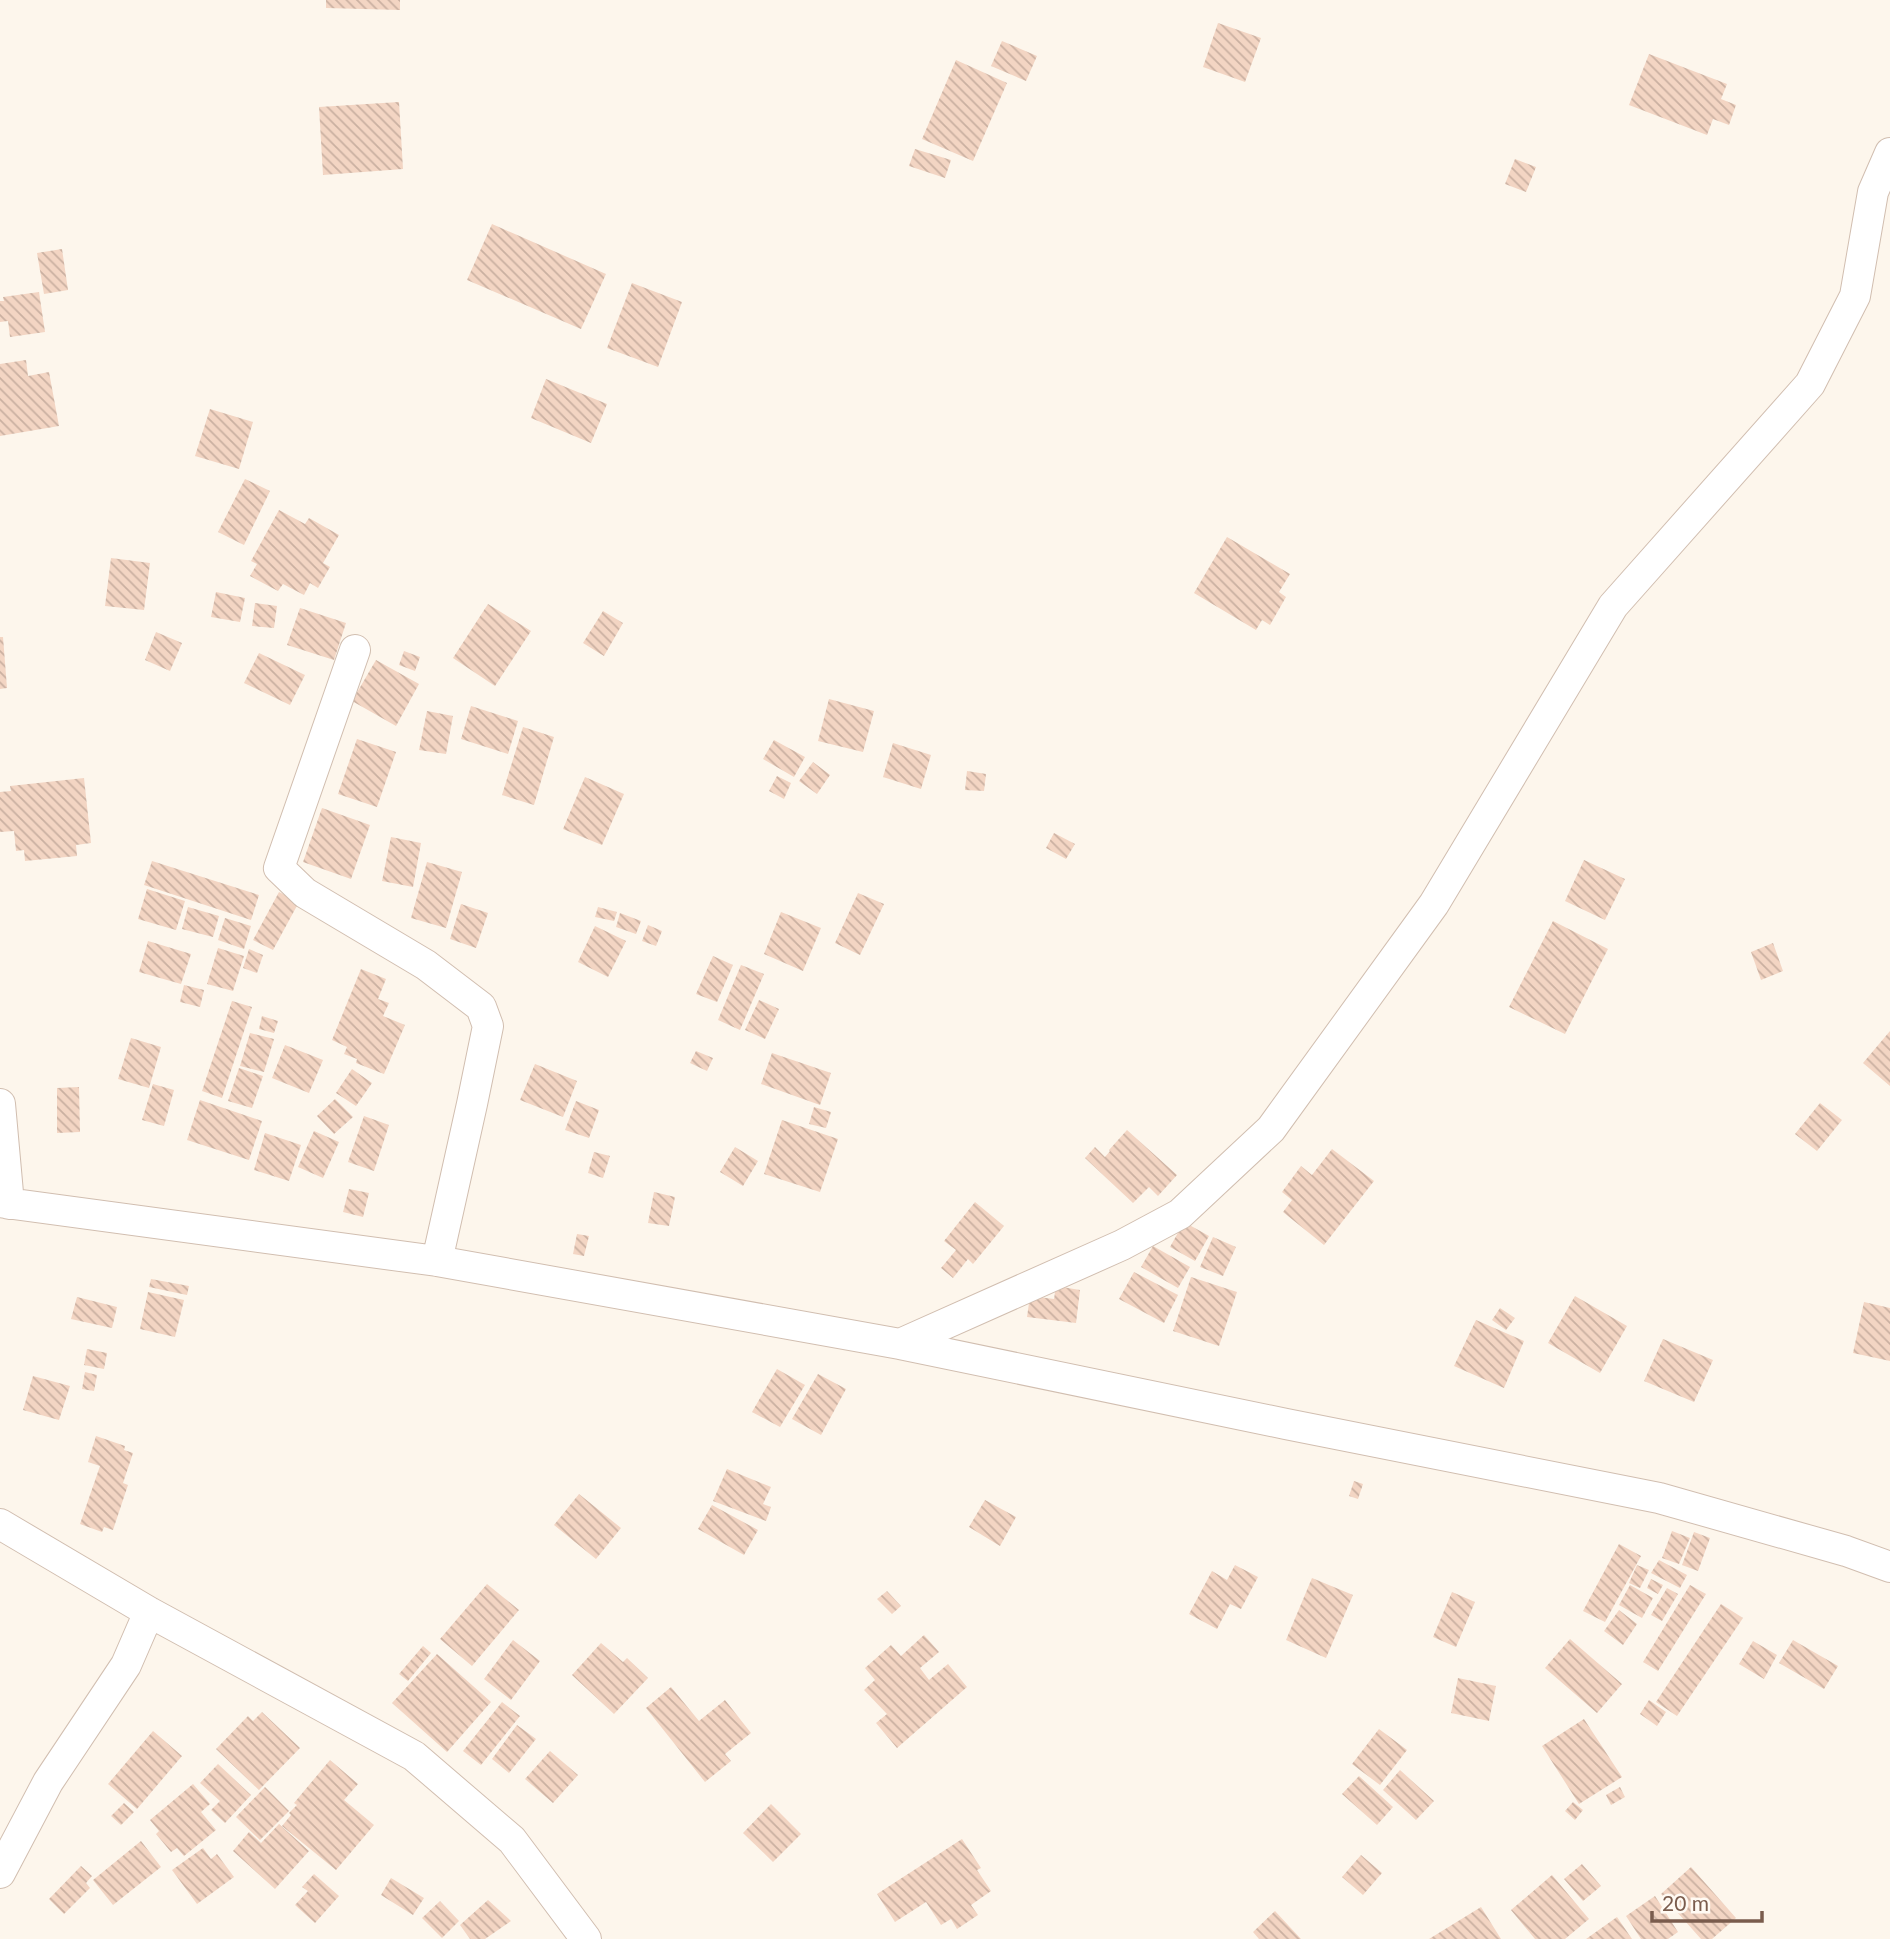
<svg xmlns="http://www.w3.org/2000/svg" width="1890" height="1939" font-family="Lato,sans-serif">
<style>
.building{fill:url(#building-back-hatch)}
.lines{fill:none;stroke-linecap:round;stroke-linejoin:round}
.street-casing{stroke:#d1beb0;stroke-width:32}
.street{stroke:#fff;stroke-width:30}
</style>
<defs>
<pattern id="building-back-hatch" width="6" height="6" patternUnits="userSpaceOnUse" patternTransform="scale(1.75)"><rect width="6" height="6" fill="#f3d5c3"/><path d="M-1 5l2 2M0 0l6 6M5-1l2 2" fill="none" stroke="#cab0a1"/></pattern>
</defs>
<rect width="100%" height="100%" fill="#fdf6ec"/>
<path class="building" d="M326,0H400V10L326,8Z
M1218,23L1261,38L1245,82L1203,67Z
M1002,41L1037,56L1026,81L991,66Z
M1649,54L1727,84L1721,99L1736,105L1729,125L1713,119L1707,135L1629,105Z
M956,60L1007,83L973,161L922,139Z
M399,102L403,169L323,175L319,107Z
M915,149L951,160L945,178L909,166Z
M1515,159L1536,167L1526,192L1505,184Z
M492,224L606,274L581,329L467,280Z
M62,249L68,290L44,294L37,253Z
M632,283L682,302L658,367L607,348Z
M39,292L45,332L10,337L8,321L0,322V301H4L3,297Z
M26,360L28,376L49,372L59,426L0,436V364Z
M546,379L607,404L591,443L531,418Z
M210,409L253,422L239,469L195,456Z
M245,479L270,491L244,545L218,532Z
M279,510L305,524L309,518L339,535L323,563L330,567L318,588L310,583L304,595L283,584L278,591L250,576L257,564L251,561Z
M1227,537L1290,574L1279,592L1286,597L1270,625L1262,620L1256,630L1194,593Z
M111,558L150,563L144,610L105,606Z
M216,592L245,598L240,622L211,617Z
M255,603L277,606L274,628L252,626Z
M488,604L531,631L495,686L453,658Z
M300,608L346,623L334,660L287,645Z
M603,611L623,623L604,656L583,643Z
M156,632L182,643L170,671L145,660Z
M0,637H3L7,688L0,689Z
M404,651L420,657L415,671L399,665Z
M259,653L305,675L290,705L244,683Z
M376,660L419,684L396,726L352,701Z
M829,699L874,711L863,752L818,741Z
M471,706L518,721L508,754L461,739Z
M427,711L453,716L446,754L419,750Z
M523,727L554,737L534,805L502,795Z
M357,739L396,752L377,807L338,794Z
M774,740L805,757L794,777L763,759Z
M893,743L931,755L921,789L883,777Z
M813,762L830,775L817,794L799,781Z
M967,771L986,774L984,791L965,790Z
M777,776L791,783L784,799L769,791Z
M585,777L624,794L602,845L563,829Z
M84,778L91,843L76,845L77,856L25,861L24,850L16,851L14,831L0,832V792L11,791L10,786Z
M322,808L370,825L351,879L303,862Z
M1054,833L1075,844L1066,859L1046,848Z
M391,837L421,843L413,887L382,881Z
M1584,860L1625,879L1605,920L1565,901Z
M152,861L259,895L251,920L144,885Z
M427,862L462,872L446,928L411,918Z
M147,889L185,901L176,930L138,919Z
M279,892L299,902L273,950L253,940Z
M858,893L884,904L860,955L835,943Z
M461,904L488,913L476,948L450,939Z
M188,907L219,916L213,937L182,929Z
M598,907L617,912L614,921L595,917Z
M781,912L821,928L803,971L764,954Z
M620,913L641,921L636,934L616,927Z
M225,918L251,926L244,949L218,940Z
M1553,921L1608,949L1565,1034L1509,1007Z
M648,925L662,931L656,946L642,941Z
M595,926L626,941L608,977L578,962Z
M148,941L191,954L181,984L139,972Z
M1773,943L1783,971L1761,980L1751,952Z
M218,948L244,956L233,991L207,984Z
M249,949L263,955L257,973L243,968Z
M713,956L733,965L717,1002L696,994Z
M741,965L764,974L740,1030L718,1020Z
M361,969L386,979L378,999L389,1003L383,1016L405,1025L384,1074L356,1063L357,1059L344,1054L347,1047L332,1040Z
M184,985L204,990L200,1007L180,1002Z
M759,1000L779,1009L765,1039L745,1030Z
M232,1001L252,1007L222,1098L202,1091Z
M262,1016L278,1021L274,1033L259,1029Z
M1890,1031V1086L1863,1063Z
M250,1033L274,1039L264,1072L240,1066Z
M131,1038L161,1047L149,1088L118,1079Z
M285,1045L323,1060L309,1093L272,1078Z
M696,1051L713,1058L707,1071L690,1063Z
M772,1053L831,1073L820,1105L761,1084Z
M535,1064L577,1081L563,1117L520,1100Z
M239,1068L263,1076L252,1108L228,1101Z
M352,1069L372,1083L356,1106L336,1093Z
M153,1084L174,1090L164,1126L142,1120Z
M79,1087L80,1132L57,1133V1088Z
M335,1099L353,1117L334,1134L317,1116Z
M200,1100L262,1121L249,1160L187,1140Z
M576,1101L599,1110L589,1138L565,1130Z
M1820,1103L1842,1120L1817,1151L1795,1134Z
M814,1107L831,1112L826,1128L809,1124Z
M364,1116L389,1125L374,1171L348,1162Z
M782,1120L838,1139L820,1192L764,1174Z
M1127,1130L1177,1175L1158,1196L1149,1187L1133,1203L1085,1158L1095,1147L1105,1157L1110,1151L1109,1150Z
M314,1131L339,1142L323,1178L298,1167Z
M265,1133L301,1145L289,1181L254,1170Z
M735,1147L758,1161L743,1186L720,1172Z
M1332,1149L1374,1181L1324,1245L1283,1212L1292,1200L1282,1192L1301,1166L1312,1175Z
M594,1152L610,1156L603,1178L588,1173Z
M349,1189L369,1193L363,1217L343,1212Z
M654,1192L675,1197L669,1226L648,1223Z
M975,1202L1004,1226L973,1264L968,1259L953,1278L941,1268L956,1250L944,1241Z
M1184,1222L1209,1236L1195,1261L1170,1247Z
M577,1234L589,1236L584,1256L573,1254Z
M1213,1237L1236,1247L1223,1276L1200,1267Z
M1153,1246L1190,1267L1178,1288L1141,1267Z
M1134,1272L1178,1295L1164,1323L1119,1299Z
M1191,1277L1237,1292L1219,1346L1173,1331Z
M151,1279L189,1286L187,1295L149,1287Z
M1056,1286L1080,1290L1076,1323L1027,1317L1030,1296L1054,1299Z
M148,1292L184,1300L175,1337L140,1329Z
M1575,1296L1627,1326L1600,1373L1548,1343Z
M77,1297L117,1307L112,1328L71,1319Z
M1864,1302L1890,1308V1361L1853,1353Z
M1500,1308L1515,1318L1506,1330L1492,1320Z
M1476,1320L1524,1341L1504,1388L1454,1366Z
M1663,1339L1713,1360L1694,1402L1644,1381Z
M87,1349L107,1353L104,1369L84,1365Z
M777,1369L805,1385L780,1427L752,1412Z
M85,1372L97,1375L94,1391L82,1389Z
M818,1374L846,1389L821,1435L792,1419Z
M33,1376L70,1386L59,1420L23,1410Z
M96,1436L125,1446L124,1450L133,1453L123,1483L128,1485L113,1530L104,1527L102,1532L80,1524L100,1466L88,1462Z
M727,1469L771,1487L763,1504L771,1507L766,1521L713,1501Z
M1354,1481L1363,1484L1358,1499L1349,1496Z
M579,1494L621,1528L596,1559L554,1525Z
M985,1500L1016,1517L1000,1546L969,1527Z
M712,1505L758,1530L744,1555L698,1529Z
M1672,1531L1690,1538L1679,1564L1662,1558Z
M1694,1532L1710,1538L1698,1571L1682,1565Z
M1619,1544L1641,1556L1605,1622L1583,1611Z
M1659,1560L1687,1575L1680,1588L1651,1573Z
M1235,1565L1258,1577L1241,1609L1230,1604L1217,1629L1189,1614L1212,1571L1227,1580Z
M1637,1565L1649,1570L1640,1588L1629,1583Z
M1312,1578L1353,1595L1326,1658L1286,1640Z
M1651,1579L1663,1585L1658,1594L1647,1588Z
M487,1584L519,1610L472,1666L440,1639Z
M1630,1585L1653,1598L1642,1618L1619,1605Z
M1690,1585L1706,1594L1658,1671L1643,1662Z
M1667,1588L1678,1594L1662,1621L1651,1615Z
M887,1591L901,1606L892,1614L877,1599Z
M1452,1592L1475,1602L1456,1647L1433,1637Z
M1721,1604L1743,1618L1677,1716L1656,1702Z
M1619,1610L1637,1624L1623,1645L1604,1631Z
M924,1635L939,1652L920,1668L929,1680L948,1664L967,1687L897,1748L876,1723L887,1714L864,1690L875,1680L865,1668L891,1645L901,1656Z
M1570,1639L1622,1684L1597,1713L1545,1668Z
M513,1640L540,1661L511,1700L484,1679Z
M1793,1640L1838,1666L1824,1689L1779,1663Z
M1753,1641L1777,1655L1764,1679L1739,1664Z
M601,1643L623,1662L627,1658L648,1678L614,1714L572,1675Z
M423,1646L431,1653L408,1681L399,1674Z
M437,1654L491,1702L447,1752L392,1703Z
M1458,1678L1496,1686L1489,1721L1451,1713Z
M671,1687L699,1721L725,1700L751,1733L725,1754L731,1761L705,1782L646,1708Z
M1649,1700L1666,1712L1657,1726L1640,1714Z
M502,1702L520,1716L481,1765L463,1751Z
M262,1712L300,1748L259,1790L216,1749L248,1716L253,1721Z
M1584,1719L1622,1777L1579,1804L1542,1746Z
M517,1725L536,1739L509,1773L492,1759Z
M1379,1729L1407,1750L1380,1785L1352,1764Z
M153,1731L182,1756L137,1809L108,1784Z
M550,1751L578,1775L553,1803L525,1779Z
M330,1760L358,1784L344,1800L374,1825L336,1870L282,1826L291,1815L289,1813L297,1805L294,1803Z
M218,1764L251,1795L225,1823L211,1810L220,1801L200,1783Z
M1400,1770L1434,1801L1416,1820L1383,1790Z
M1359,1776L1393,1807L1377,1825L1342,1794Z
M193,1784L210,1804L201,1812L216,1830L184,1856L177,1848L171,1852L156,1834L159,1831L150,1820Z
M265,1787L289,1811L260,1840L236,1817Z
M1620,1787L1625,1797L1611,1805L1606,1795Z
M1573,1802L1583,1810L1575,1820L1565,1811Z
M124,1803L134,1812L121,1825L111,1816Z
M771,1804L801,1834L773,1862L743,1833Z
M279,1824L309,1851L275,1889L233,1851L249,1832L261,1843Z
M962,1839L981,1868L977,1870L991,1891L971,1905L978,1915L957,1929L951,1919L941,1925L926,1902L895,1922L877,1894Z
M141,1841L161,1867L113,1905L93,1880Z
M203,1848L211,1859L217,1854L234,1877L197,1904L172,1870Z
M1361,1855L1382,1873L1363,1895L1342,1877Z
M1582,1864L1601,1886L1583,1901L1564,1879Z
M81,1866L92,1876L86,1883L90,1888L64,1914L49,1899Z
M1691,1867L1736,1918L1712,1939H1701L1661,1894Z
M314,1874L339,1896L315,1923L295,1905L308,1891L302,1887Z
M1552,1875L1589,1919L1565,1939H1535L1511,1910Z
M391,1878L424,1898L413,1915L381,1895Z
M1655,1896L1678,1932L1668,1939H1641L1626,1916Z
M488,1900L511,1921L485,1939H470L460,1925Z
M440,1901L459,1921L442,1938L422,1918Z
M1481,1907L1501,1939H1429Z
M1275,1911L1301,1939H1259L1253,1932Z
M1617,1917L1632,1939H1586Z"/>
<g class="lines">
<g class="street-casing">
<path id="street" d="M355,650L279,868L305,893L426,965L481,1007L488,1026L472,1104L437,1261
M0,1104L9,1204
M0,1202L437,1261L900,1344L1286,1424L1659,1498L1846,1551L1890,1567
M900,1344L1122,1245L1180,1214L1271,1129L1434,904L1613,606L1810,384L1855,296L1873,192L1890,153
M0,1524L149,1612L414,1756L512,1840L586,1939
M0,1873L48,1782L126,1665L149,1612"/>
</g>
<use href="#street" class="street"/>
</g>
<path d="M1652 1911v10h110v-10" fill="none" stroke="#7a5c4d" stroke-width="3.5"/>
<text x="1662" y="1911" font-size="21" fill="#7a5c4d" stroke="#fffaf3" stroke-width="5" paint-order="stroke">20 m</text>
</svg>
